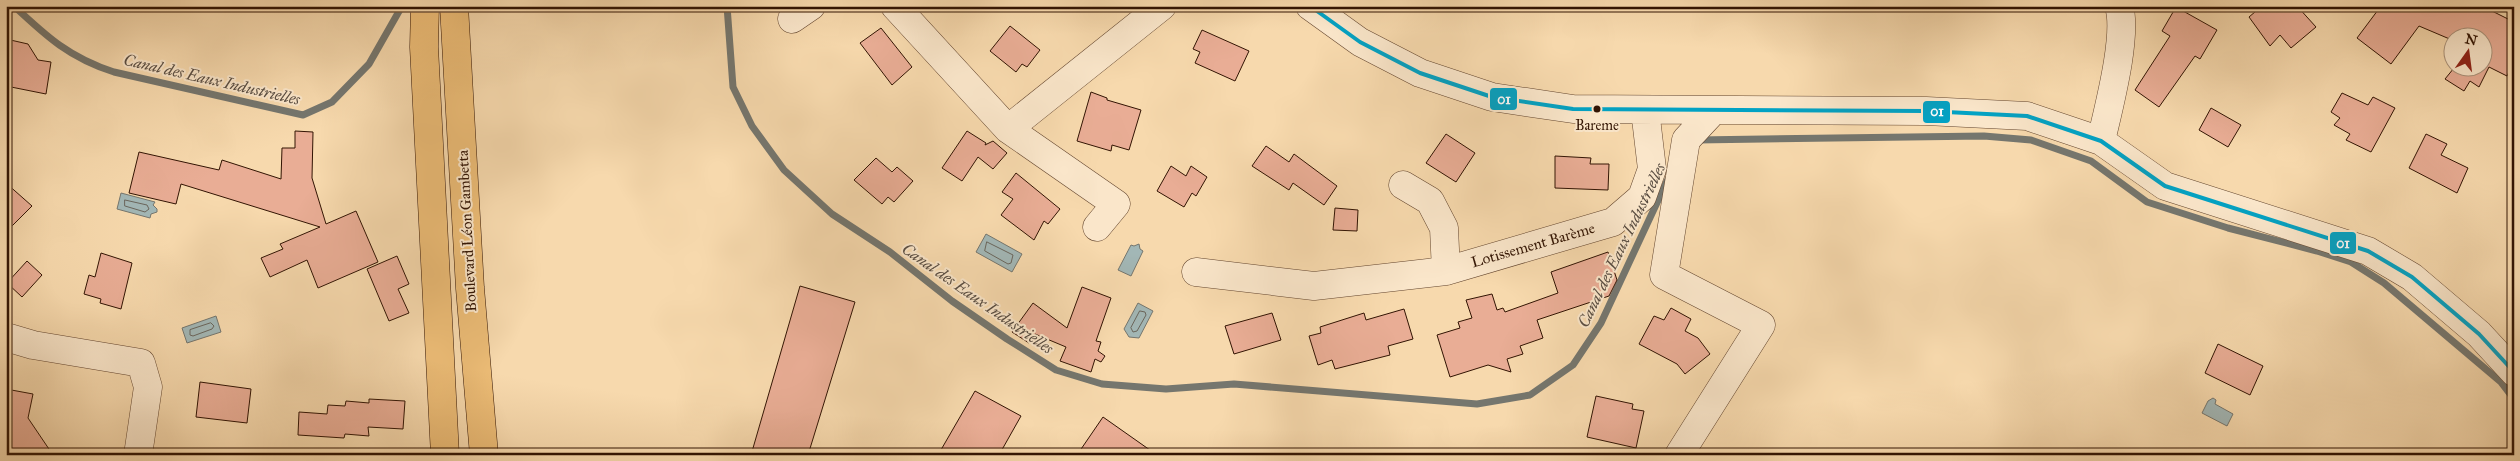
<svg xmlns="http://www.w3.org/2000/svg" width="2520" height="461" font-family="'IM FELL Great Primer',serif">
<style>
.water{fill:#a2b7b6;stroke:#75766e}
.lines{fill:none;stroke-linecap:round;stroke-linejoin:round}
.shore{stroke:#6a665c;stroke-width:1}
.stream{stroke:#75766e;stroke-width:7}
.building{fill:#e9ad95;stroke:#321403}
.minor-casing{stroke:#63452e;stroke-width:29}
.major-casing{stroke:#321403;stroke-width:29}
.minor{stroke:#fae6ca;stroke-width:28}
.major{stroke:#ecbc76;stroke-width:28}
.bus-1-casing{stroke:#fae6ca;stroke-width:8}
.bus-1{stroke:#02a2c4;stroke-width:4}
.bus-dot{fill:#321403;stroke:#fae6ca;stroke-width:2}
.labels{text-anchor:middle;stroke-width:4;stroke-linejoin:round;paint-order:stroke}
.bus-label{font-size:14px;fill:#321403;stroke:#fae6ca}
.street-label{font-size:15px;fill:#321403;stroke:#fae6ca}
.water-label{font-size:16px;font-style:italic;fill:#594d42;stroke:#fae6ca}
.line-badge{stroke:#fae6ca;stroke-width:2}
.badge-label{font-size:14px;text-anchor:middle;font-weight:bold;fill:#fff}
</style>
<rect width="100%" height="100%" fill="#f7d9ad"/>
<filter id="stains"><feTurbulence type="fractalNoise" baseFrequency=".004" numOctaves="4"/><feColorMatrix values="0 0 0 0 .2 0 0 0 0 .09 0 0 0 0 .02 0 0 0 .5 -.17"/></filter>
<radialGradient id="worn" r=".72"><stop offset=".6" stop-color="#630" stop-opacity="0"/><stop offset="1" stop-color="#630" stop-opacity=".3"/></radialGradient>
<path class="water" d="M121,193L155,202L153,205L157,209V212L151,214L150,218L117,209Z
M986,234L1022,254L1012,272L976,252Z
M1139,244L1140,249L1143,251L1131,276L1118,270L1131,245L1134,246Z
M1138,303L1153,311L1139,338L1129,337L1124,329Z
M216,316L221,332L187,343L182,328Z
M2213,398L2216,400L2215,404L2233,414L2227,426L2202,413L2208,401Z"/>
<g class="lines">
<path class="shore" d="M125,200L147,205L149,209L145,212L125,206Z
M987,242L1013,255L1011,263L1008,264L985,251Z
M1140,311L1145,312L1146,315L1137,331L1133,332L1131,328Z
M211,323L214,326L212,329L193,336L190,335V330Z"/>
<path class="stream" d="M14,6C47,37 70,58 114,72L303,115L332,102L369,64L402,6
M727,6L733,87L752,126L784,170L832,214L890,252L952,301L1007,339L1056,370L1102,384L1166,389L1234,384L1477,404L1530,395L1573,365L1601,323L1668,179
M1697,140L1984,136L2031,140L2091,161L2147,202L2228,228L2317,251L2351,262L2384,283L2501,382L2514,399"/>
</g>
<path class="building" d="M2262,6H2297L2316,27L2291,48L2280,35L2270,46L2249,17Z
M2381,6H2482L2514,22V62L2507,76L2489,67L2479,87L2470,81L2464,91L2445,79L2454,68H2482V38H2452V40L2419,26L2391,64L2357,38Z
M2176,7L2217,30L2200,59L2195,56L2159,107L2135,90L2170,36L2162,31Z
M1010,26L1040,50L1027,67L1022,64L1016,72L990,51Z
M881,28L912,67L892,85L860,43Z
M1202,30L1249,51L1235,81L1195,63L1200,52L1193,49Z
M6,39L28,44L38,60L51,62L46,94L6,86Z
M1091,92L1107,98V100L1141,110L1129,150L1112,145L1111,151L1077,141Z
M2342,93L2368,105L2373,97L2395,108L2371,152L2346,140L2350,134L2334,125L2340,118L2331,112Z
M2211,108L2241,125L2228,147L2199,130Z
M295,131L313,132L312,178L326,224L356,211L378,262L318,288L307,260L270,277L261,258L283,249L280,244L320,227L181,184L176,204L129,193L139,152L219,170L222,160L281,179L282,148H295Z
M967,131L986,143L985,145L993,141L1007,153L993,169L978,157L962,181L942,168Z
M1446,134L1475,153L1456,182L1426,163Z
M2426,134L2447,144L2441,155L2468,168L2457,193L2409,168Z
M1266,146L1289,162L1294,154L1337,186L1324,205L1293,183L1289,190L1252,166Z
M1555,156L1591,158L1590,164H1609L1608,190L1555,188Z
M876,158L892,172L897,167L913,181L894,202L888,197L882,204L854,180Z
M1171,166L1186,176L1191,166L1207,177L1196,196L1192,193L1184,207L1157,191Z
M1016,173L1060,209L1048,224L1044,221L1034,240L1001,215L1013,199L1002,192Z
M6,183L32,206L6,232Z
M1335,208L1358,210L1357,231L1333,230Z
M1608,252L1617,280L1609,296L1537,320L1543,338L1520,346L1523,354L1507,359L1511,372L1488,365L1450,377L1437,335L1460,328L1458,322L1472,318L1466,300L1492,294L1497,310L1503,308L1505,312L1558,293L1551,272Z
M101,253L132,263L121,309L100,303L101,299L84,294L89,275L95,277Z
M397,256L409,284L398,289L409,313L389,321L367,269Z
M27,261L42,275L22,297L7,283Z
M800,286L855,302L808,455H751Z
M1082,287L1111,298L1096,341L1101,342L1098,351L1105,356L1101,362L1095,359L1091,372L1060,361L1066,347L1035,334L1029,343L1012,332L1033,303L1067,328Z
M1671,308L1691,319L1685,331L1698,338L1710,354L1685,374L1677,364L1639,344L1654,316L1664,320Z
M1404,309L1413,339L1388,346L1390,355L1335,369L1332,360L1318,365L1309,336L1321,333L1320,327L1364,313L1366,320Z
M1272,313L1281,340L1234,354L1225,326Z
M2218,344L2263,366L2250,395L2205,373Z
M200,382L251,389L247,423L196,417Z
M6,389L33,394L28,418L53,455H6Z
M975,391L1021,416L999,455H938Z
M1596,396L1633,404L1632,409L1644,411L1636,448L1587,437Z
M369,399L405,401L403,429L368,427L369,436L345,434L344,438L298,435L299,412L327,414L328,405L345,406L346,401L369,403Z
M1103,417L1157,455H1077Z"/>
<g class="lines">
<g class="minor-casing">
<path id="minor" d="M895,6L1008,129L1162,6
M1310,6L1360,42L1420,73L1492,97L1573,109L1926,111L2027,116L2101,141L2165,186L2368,251L2412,277L2479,334L2514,372
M792,19L811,6
M1008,129L1116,204L1097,227
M2101,141C2108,110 2128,36 2119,6
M1403,185L1430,201L1444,228L1446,271
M1196,272L1314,286L1446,271L1613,222L1642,197L1652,169L1645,110
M6,337L33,345L141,363L148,387L138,455
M1679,455L1761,325L1664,275L1686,140L1713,111"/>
</g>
<g class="major-casing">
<path id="major" d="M425,6L424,47L445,455
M454,6L470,288L484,455"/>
</g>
<use href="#minor" class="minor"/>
<use href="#major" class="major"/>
<g class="bus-1-casing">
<path id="bus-1" d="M1310,6L1360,42L1420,73L1492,97L1573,109L1926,111L2027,116L2101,141L2165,186L2368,251L2412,277L2479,334L2514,372"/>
</g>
<use href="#bus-1" class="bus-1"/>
</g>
<circle class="bus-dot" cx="1597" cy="109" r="4.5"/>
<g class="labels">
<g class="bus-label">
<text x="1597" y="130">Bareme</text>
</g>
<g class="street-label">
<text transform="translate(467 231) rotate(-93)" y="5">Boulevard Léon Gambetta</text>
<text transform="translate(1533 245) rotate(-16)" y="5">Lotissement Barème</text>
</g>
<g class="water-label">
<text transform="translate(212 79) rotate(13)" y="6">Canal des Eaux Industrielles</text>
<text transform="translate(1621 245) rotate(-64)" y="6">Canal des Eaux Industrielles</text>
<text transform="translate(978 298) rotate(35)" y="6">Canal des Eaux Industrielles</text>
</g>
</g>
<g class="line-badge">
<rect x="1489" y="87" width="29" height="24" rx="5" fill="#02a2c4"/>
<rect x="1922" y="100" width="29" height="24" rx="5" fill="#02a2c4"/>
<rect x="2329" y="231" width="28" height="24" rx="5" fill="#02a2c4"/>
</g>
<g class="badge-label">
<text x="1504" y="104">01</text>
<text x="1937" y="116">01</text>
<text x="2343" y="248">01</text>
</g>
<rect width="2520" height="461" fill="none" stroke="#f7d9ad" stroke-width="25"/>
<rect x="8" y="8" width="2505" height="446" fill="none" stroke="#321403" stroke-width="2.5"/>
<rect x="12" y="12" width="2495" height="436" fill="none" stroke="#321403"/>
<g transform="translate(2468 52) rotate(14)"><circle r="24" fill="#fae6ca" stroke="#aa927a"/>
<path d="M0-4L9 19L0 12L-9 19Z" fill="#8f2418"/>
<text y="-8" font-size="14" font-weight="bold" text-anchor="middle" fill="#321403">N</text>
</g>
<rect width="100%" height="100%" filter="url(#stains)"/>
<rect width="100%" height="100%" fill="url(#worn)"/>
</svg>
